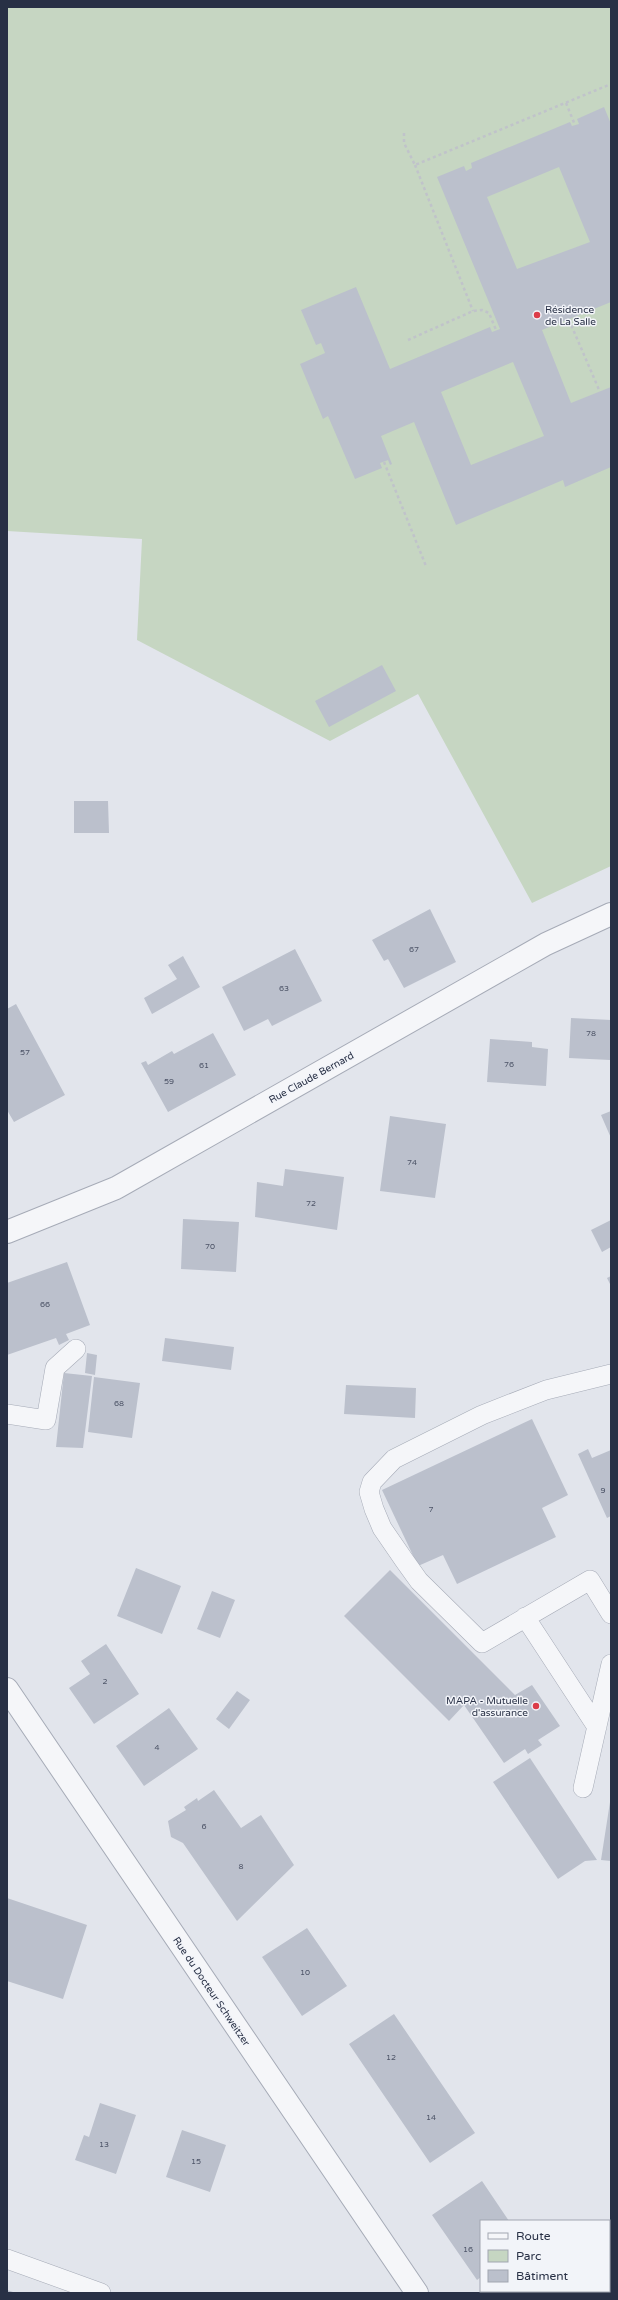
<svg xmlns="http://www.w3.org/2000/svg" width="618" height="2300" font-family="'Varela Round',sans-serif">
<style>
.green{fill:#c6d6c2}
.building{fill:#bbc0cc;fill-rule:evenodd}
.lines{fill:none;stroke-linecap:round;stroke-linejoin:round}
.service-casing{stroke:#a6abb7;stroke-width:20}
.minor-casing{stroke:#a6abb7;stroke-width:24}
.tertiary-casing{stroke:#a6abb7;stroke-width:24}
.path{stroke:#c0c3ca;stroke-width:2.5;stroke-dasharray:3 3;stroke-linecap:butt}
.service{stroke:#f5f6f9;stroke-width:19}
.minor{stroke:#f5f6f9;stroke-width:22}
.tertiary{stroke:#f5f6f9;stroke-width:22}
.poi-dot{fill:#dc3c48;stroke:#f2f4f9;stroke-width:1.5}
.labels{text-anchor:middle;stroke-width:3;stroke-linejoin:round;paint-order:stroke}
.number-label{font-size:8px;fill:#4d5467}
.poi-label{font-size:10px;fill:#283045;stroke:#f2f4f9;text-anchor:start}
.street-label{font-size:10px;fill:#283045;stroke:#f2f4f9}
</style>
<rect width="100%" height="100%" fill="#e2e5ec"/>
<path class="green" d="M7,7H611V866L532,903L418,694L330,741L137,640L142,539L7,531Z"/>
<path class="building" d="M604,107L611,124V302L542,330L571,403L611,387V467L565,487L563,480L456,525L414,422L381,436L392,464L390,465L388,460L380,463L382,468L355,479L328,416L323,419L300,364L325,353L321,343L316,345L301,310L356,287L390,369L490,327L492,332L500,329L437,177L464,166L466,171L472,168L471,163L570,122L572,126L579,124L577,119ZM559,167L590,242L517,269L487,197ZM513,362L544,436L471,465L441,392Z
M382,665L396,691L329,727L315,701Z
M74,801H108L109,833H74Z
M430,909L456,962L404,988L388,959L384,961L372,940Z
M295,949L322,1001L272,1026L268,1019L244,1031L222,987Z
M183,956L200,987L152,1014L144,998L177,979L168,965Z
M16,1004L65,1095L14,1122L7,1110V1009Z
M571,1018L611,1020L610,1060L569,1058Z
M213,1033L236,1075L168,1112L141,1063L146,1061L148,1065L172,1051L174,1054Z
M490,1039L532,1042V1047L548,1049L546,1086L487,1082Z
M611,1111V1138L601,1115Z
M390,1116L446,1124L435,1198L380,1191Z
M285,1169L344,1177L337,1230L255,1217L257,1182L283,1186Z
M183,1219L239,1222L236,1272L181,1269Z
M611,1220V1247L602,1252L591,1230Z
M67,1262L90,1325L66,1334L69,1340L59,1345L56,1338L7,1355V1283Z
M611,1276V1286L607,1278Z
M165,1338L234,1347L231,1370L162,1361Z
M87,1353L97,1355L95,1375L85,1373Z
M64,1373L92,1376L83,1448L56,1447Z
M94,1377L140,1383L132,1438L88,1432Z
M346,1385L416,1388L415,1418L344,1414Z
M532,1419L568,1495L542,1508L556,1537L457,1584L443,1555L418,1566L382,1490Z
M588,1449L592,1458L611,1450V1516L607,1518L578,1454Z
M136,1568L181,1586L162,1634L117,1616Z
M390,1570L515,1695L532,1685L560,1726L538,1740L542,1745L528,1754L525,1749L504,1763L464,1705L449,1721L344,1616Z
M212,1591L235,1600L220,1638L197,1629Z
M106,1644L139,1694L94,1724L69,1688L90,1674L81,1661Z
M237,1691L250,1700L229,1729L216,1719Z
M169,1708L198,1749L144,1786L116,1746Z
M530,1758L597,1860L585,1861L558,1879L493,1782Z
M214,1790L241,1828L261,1815L294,1865L237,1921L183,1843L171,1837L168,1821L186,1810L184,1807L197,1798L198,1801Z
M610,1802H611V1861L601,1860Z
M7,1898L87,1925L63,1999L7,1981Z
M307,1928L347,1986L302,2016L262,1957Z
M394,2014L475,2133L430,2163L349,2044Z
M100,2103L136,2115L116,2174L75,2160L84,2135L89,2137Z
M182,2130L226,2145L210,2192L166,2177Z
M482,2181L509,2221H481V2277L477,2280L432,2215Z
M7,2290L16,2293H7Z"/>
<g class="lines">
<g class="service-casing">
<path id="service" d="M611,1374L546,1390L482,1415L394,1459L372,1482L369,1492L374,1509L382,1528L404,1560L419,1581L482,1643L590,1580L611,1614
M7,1414L46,1420L55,1368L76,1349
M525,1617L597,1727
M583,1788L611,1664
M7,2259L101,2293"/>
</g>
<g class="minor-casing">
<path id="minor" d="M7,1689L417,2293"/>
</g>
<g class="tertiary-casing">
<path id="tertiary" d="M7,1232L116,1188L546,944L611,914"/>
</g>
<path class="path" d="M566,103L575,125
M404,133V143L415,165L611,84
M415,165L473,311
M569,320L600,392
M408,340L473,311L482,310L489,313L496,330
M384,462L426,566"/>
<use href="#service" class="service"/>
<use href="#minor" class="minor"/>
<use href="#tertiary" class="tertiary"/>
</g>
<g class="poi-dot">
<circle cx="537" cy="315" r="4"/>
<circle cx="536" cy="1706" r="4"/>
</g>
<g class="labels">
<g class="number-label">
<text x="414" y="952">67</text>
<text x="284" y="991">63</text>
<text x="591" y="1036">78</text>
<text x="25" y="1055">57</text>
<text x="509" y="1067">76</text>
<text x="204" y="1068">61</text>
<text x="169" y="1084">59</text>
<text x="412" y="1165">74</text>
<text x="311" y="1206">72</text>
<text x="210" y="1249">70</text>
<text x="45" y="1307">66</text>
<text x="119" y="1406">68</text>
<text x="603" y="1493">9</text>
<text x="431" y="1512">7</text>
<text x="105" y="1684">2</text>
<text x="157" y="1750">4</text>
<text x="204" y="1829">6</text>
<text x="241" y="1869">8</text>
<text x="305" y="1975">10</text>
<text x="391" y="2060">12</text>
<text x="431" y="2120">14</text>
<text x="104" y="2147">13</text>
<text x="196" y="2164">15</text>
<text x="468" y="2252">16</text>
</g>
<g class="poi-label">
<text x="545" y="313">Résidence<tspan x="545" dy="12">de La Salle</tspan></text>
<text x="528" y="1704" text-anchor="end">MAPA - Mutuelle<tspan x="528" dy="12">d'assurance</tspan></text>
</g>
<g class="street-label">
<text transform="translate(311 1077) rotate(-29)" y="4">Rue Claude Bernard</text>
<text transform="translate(212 1991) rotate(56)" y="4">Rue du Docteur Schweitzer</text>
</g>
</g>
<rect width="618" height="2300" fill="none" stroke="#283045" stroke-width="16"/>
<rect x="480" y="2220" width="130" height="72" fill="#f2f4f9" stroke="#a1a6b1"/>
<rect x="488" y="2233" width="20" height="6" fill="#f5f6f9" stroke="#a1a6b1"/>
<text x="516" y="2240" font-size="12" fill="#283045">Route</text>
<rect x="488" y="2250" width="20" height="12" fill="#c6d6c2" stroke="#a1a6b1"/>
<text x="516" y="2260" font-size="12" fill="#283045">Parc</text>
<rect x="488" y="2270" width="20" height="12" fill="#bbc0cc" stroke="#a1a6b1"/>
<text x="516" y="2280" font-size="12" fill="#283045">Bâtiment</text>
</svg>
